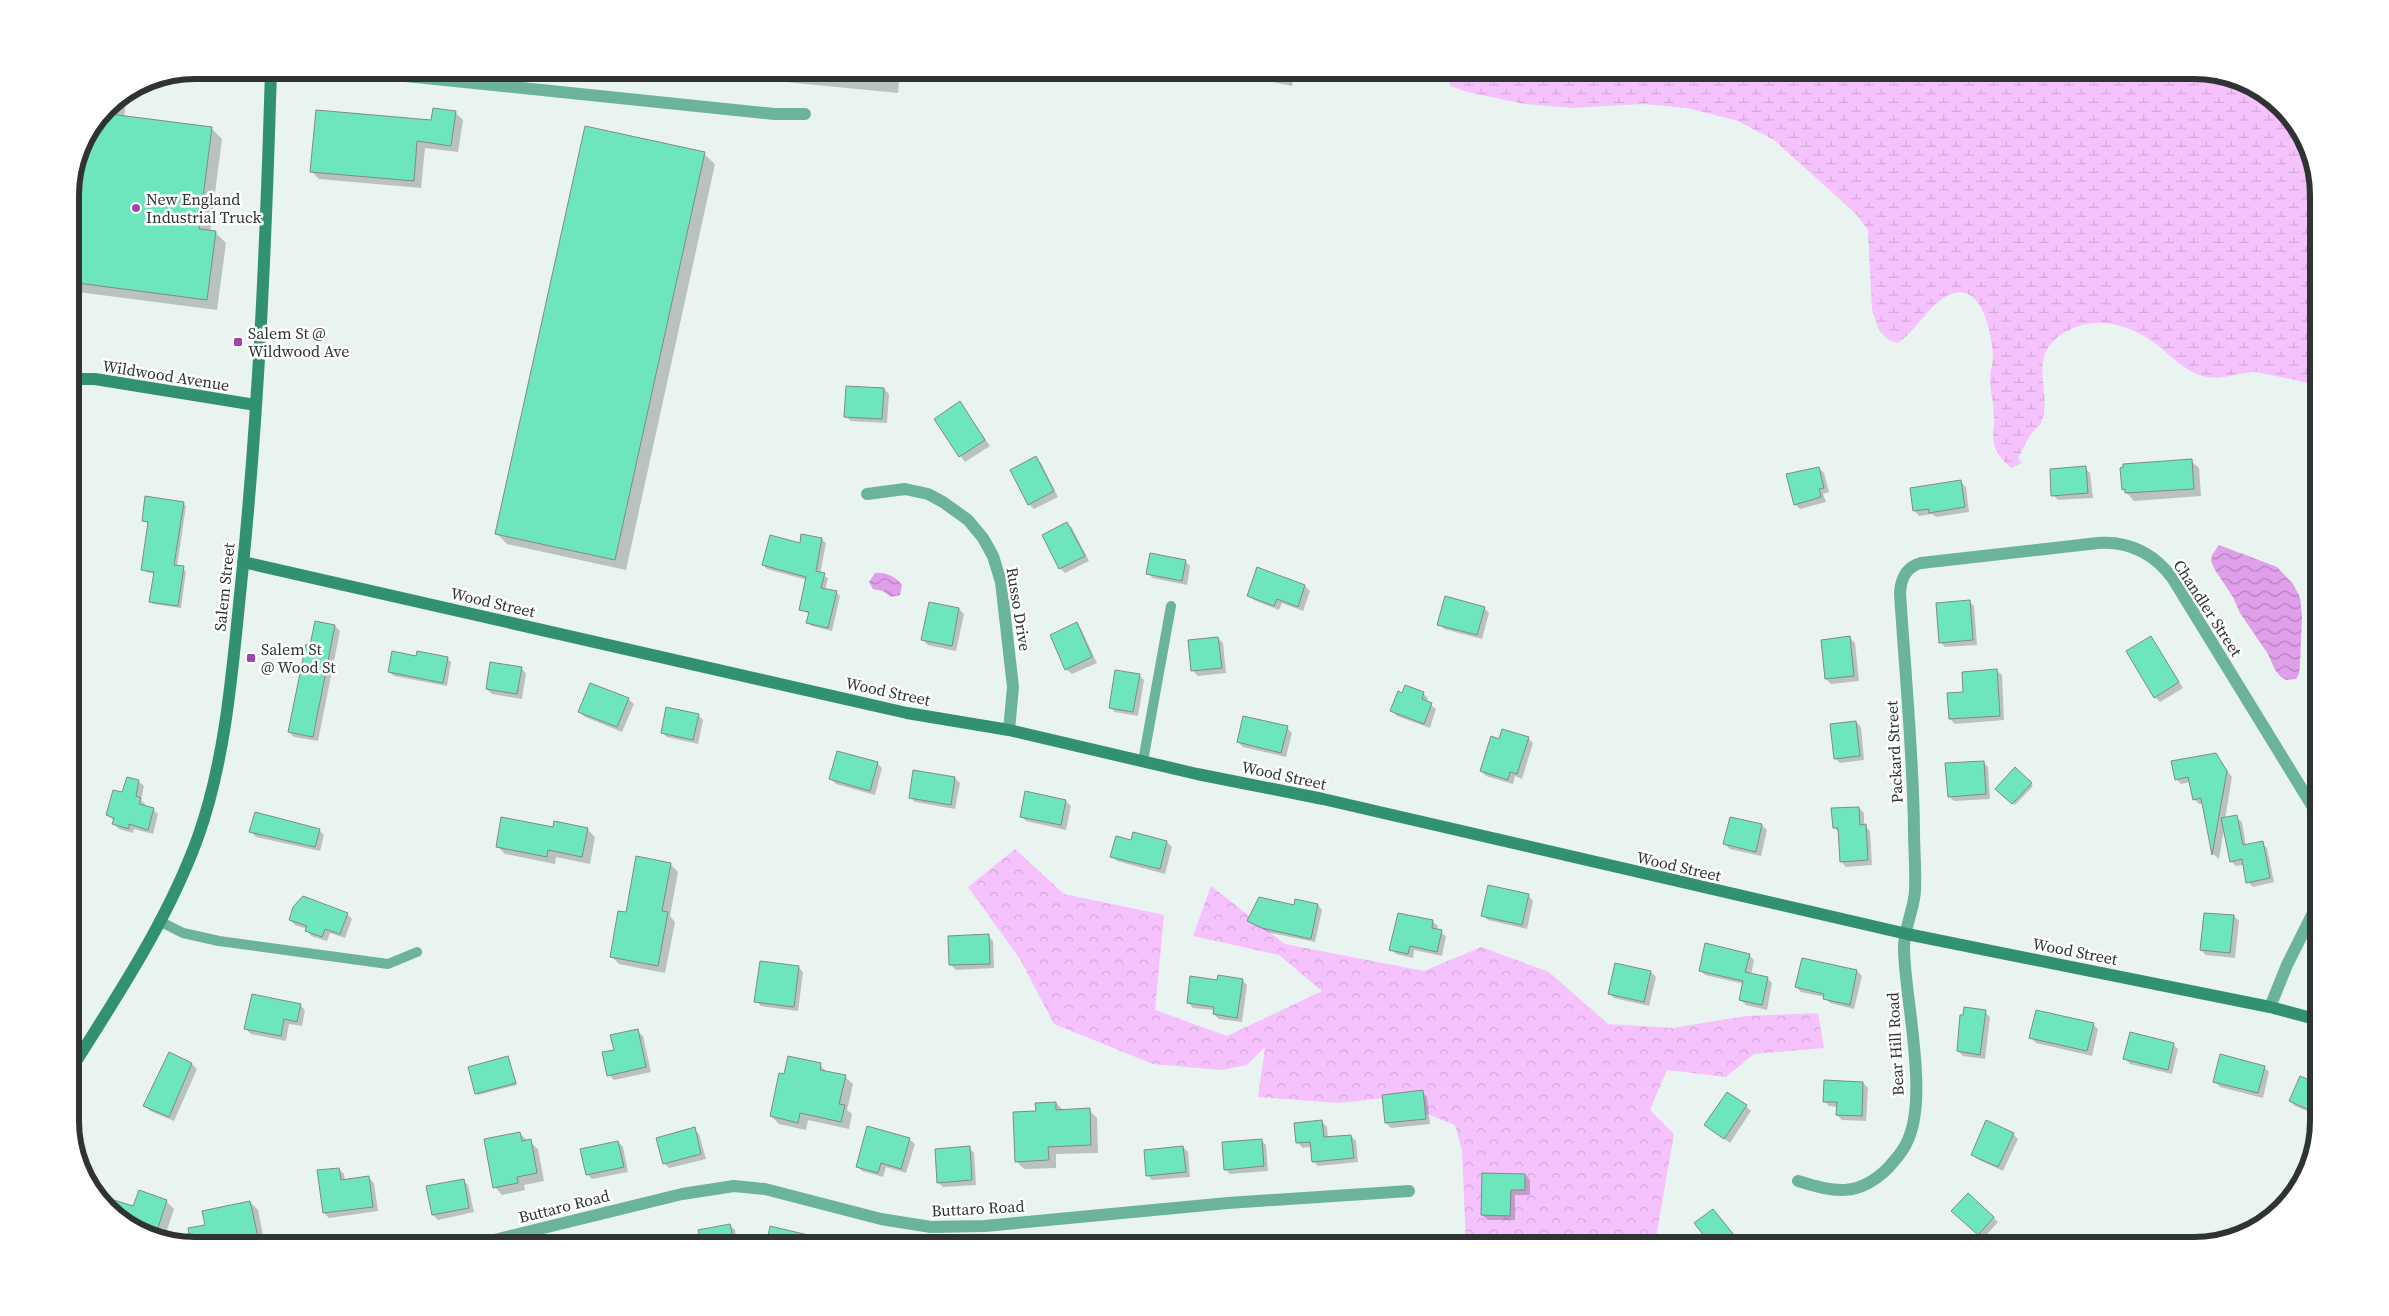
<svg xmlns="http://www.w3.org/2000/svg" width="2389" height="1316" font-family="'Source Serif 4',serif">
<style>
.forest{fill:url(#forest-crowns)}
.wetland{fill:url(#wetland-marsh)}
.water{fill:url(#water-waves)}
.shadow{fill:#0003}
.building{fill:#6de6bd;stroke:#818a86}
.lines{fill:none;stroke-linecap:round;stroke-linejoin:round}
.lane{stroke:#6cb499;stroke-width:10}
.street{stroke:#6cb499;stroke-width:12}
.secondary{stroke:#319172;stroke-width:12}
.poi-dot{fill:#a045af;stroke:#fff;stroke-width:2}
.labels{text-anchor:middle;stroke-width:5;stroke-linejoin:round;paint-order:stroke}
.poi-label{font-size:16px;fill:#2f3332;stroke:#fff;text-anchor:start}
.street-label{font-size:16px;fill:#2f3332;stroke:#fff}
.rim{fill:none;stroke:#2f3332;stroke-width:6}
</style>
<defs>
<pattern id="forest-crowns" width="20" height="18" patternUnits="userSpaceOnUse" patternTransform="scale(1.25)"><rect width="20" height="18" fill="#f6c2fe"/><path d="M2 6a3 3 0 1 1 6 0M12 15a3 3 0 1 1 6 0" fill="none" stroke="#d3a7da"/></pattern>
<pattern id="wetland-marsh" width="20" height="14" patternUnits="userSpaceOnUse" patternTransform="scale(1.25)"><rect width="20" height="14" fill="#f6c2fe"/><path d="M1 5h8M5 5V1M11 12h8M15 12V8" fill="none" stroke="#d3a7da"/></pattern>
<pattern id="water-waves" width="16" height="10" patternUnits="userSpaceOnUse" patternTransform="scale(1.25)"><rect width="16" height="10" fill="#df9fea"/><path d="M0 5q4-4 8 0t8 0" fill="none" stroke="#b582be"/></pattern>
</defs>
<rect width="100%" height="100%" fill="#e9f3ef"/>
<path class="forest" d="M1015,849L1064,894L1164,915L1155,1010L1227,1036L1322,991L1279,955L1193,936L1211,886L1285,944L1424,971L1481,947L1549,972L1608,1024L1673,1028L1746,1016L1818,1013L1824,1048L1754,1054L1726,1077L1667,1070L1650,1110L1674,1134L1655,1243L1659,1246H1466L1462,1151L1455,1125L1386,1098L1338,1103L1258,1097L1265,1047L1247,1065L1222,1070L1153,1064L1054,1024L1020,959L968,887Z"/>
<path class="wetland" d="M1447,70H2194L2250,83L2298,126L2319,187V385L2256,372C2239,372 2224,380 2207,377C2186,373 2172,357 2156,344C2132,326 2100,315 2071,329C2062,333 2051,341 2046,351C2036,373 2051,400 2041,423C2039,427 2034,430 2031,434C2026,441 2023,450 2018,458L2022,463L2012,468C2004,463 1996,453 1994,444C1992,436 1995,425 1994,417C1994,404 1990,391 1990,379C1990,371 1993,364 1993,356C1992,335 1983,285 1954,293C1930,300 1917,332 1897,343L1887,339L1879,330L1872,310L1868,230L1856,214L1774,140L1738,121L1687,108L1642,104L1572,108L1525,104L1467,92L1450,86Z"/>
<path class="water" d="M2219,545L2277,567L2293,584L2300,597L2302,616L2300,664L2299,674L2296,679L2286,680L2281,677L2275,670L2268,654L2240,613L2233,597L2215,570L2211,561L2212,555Z
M875,573C885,572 897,577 902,585L900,595L891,597L883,591L873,589L869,582Z"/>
<path class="shadow" d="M734,70H900L898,93L743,78Z
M1258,70H1295L1292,86L1262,80L1257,75Z
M127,93L124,117L212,129L222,139L210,232H215L226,243L217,310L70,291V187L80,147L107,106Z
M455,112L463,120L458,152L425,148L421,188L319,179L312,172Z
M704,154L715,164L626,570L507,544L497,534Z
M884,389L889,394L887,423L851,421L845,416Z
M960,403L990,446L965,462L935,419Z
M1036,458L1041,463L1058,497L1034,509L1029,504Z
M2191,461L2199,468L2201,496L2134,501L2123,489Z
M1819,468L1824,473L1829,492L1823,494L1826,502L1800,509L1795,504Z
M2085,468L2090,473L2093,498L2058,500L2053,495Z
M1961,482L1966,487L1969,512L1936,517L1932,514L1919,516L1914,510Z
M183,503L186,506L177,567L186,571L181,608L154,604L150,601L154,574L146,572L143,569L149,524L143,520Z
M1067,523L1072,528L1089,561L1065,573L1060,568L1043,536Z
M822,539L826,543L820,574L828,578L825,590L836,592L840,596L832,631L812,626L807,622L809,614L800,609L807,580L767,569L763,565L801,544Z
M1185,561L1190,566L1187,585L1153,578L1147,573Z
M1258,569L1305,586L1310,591L1303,611L1282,603L1279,610L1254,600L1249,595Z
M1969,601L1974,606L1977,645L1945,647L1940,642Z
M1484,608L1489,613L1482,639L1444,629L1439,624Z
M959,609L964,614L956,651L928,645L923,640Z
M1076,624L1081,629L1097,663L1072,674L1066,669Z
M335,626L340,631L318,741L294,737L289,732L311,646Z
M2151,637L2183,688L2160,702L2155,697Z
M1218,638L1223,643L1226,673L1198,676L1193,671L1189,641Z
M1850,638L1855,643L1859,681L1831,684L1826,679Z
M417,658H447L451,662L447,686L394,676L389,672Z
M521,668L526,673L522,699L492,694L487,689Z
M1996,670L2002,675L2004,720L1955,724L1950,719L1965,693Z
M1139,675L1144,680L1138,716L1115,712L1110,707Z
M1423,693L1428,698L1427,702L1436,709L1430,728L1397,716L1392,711L1403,694Z
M628,699L634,704L622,732L585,717L580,712Z
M698,715L703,720L698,744L667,737L662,732Z
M1856,722L1861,727L1864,760L1840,763L1835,758Z
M1287,728L1292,733L1286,757L1243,747L1238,742Z
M1528,738L1533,743L1522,779L1515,776L1513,784L1486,776L1481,771L1500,740Z
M2215,754L2232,777L2225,819L2236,817L2242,822L2246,846L2262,843L2267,848L2274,882L2253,887L2248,882L2244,865L2236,866L2231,861L2224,828L2219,859L2213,854L2203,804H2199L2194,799L2191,782L2181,784L2176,779Z
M1983,762L1988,767L1990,799L1954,801L1949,796Z
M877,763L882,768L875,795L836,784L831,779Z
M2015,769L2033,786L2015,805L1997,789Z
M955,778L960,783L955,809L915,802L910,797Z
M138,781L144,786L141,800L145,804L144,807L153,809L158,814L153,834L134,829L133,833L119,829L114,824L115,821L107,815L123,794Z
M1026,793L1066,801L1071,806L1066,830L1026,821L1021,816Z
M1859,808L1864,813V825L1870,831L1872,865L1846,867L1841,861L1839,833L1834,827Z
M1762,825L1767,830L1761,856L1730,849L1725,844Z
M554,829H587L595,837L590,864L556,857L555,864L505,854L497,846Z
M319,830L324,835L320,851L256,837L251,832Z
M1132,841L1167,842L1172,847L1165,874L1117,861L1112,856Z
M670,864L678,872L670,916L675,922L665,973L619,964L611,956L627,914Z
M1528,895L1533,901L1527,929L1488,920L1483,915Z
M70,899L79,906L70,922Z
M1318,905L1322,910L1315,942L1267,932L1249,920Z
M347,914L352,919L345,938L330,933L327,941L311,936L307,929L295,925L290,920Z
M2234,916L2239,921L2235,958L2206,955L2201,950Z
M1432,921L1438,926L1437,930L1446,936L1442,956L1414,950L1413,958L1396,954L1391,949Z
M988,936L993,941L994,968L956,970L951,965Z
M1749,955L1754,960L1751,975L1767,978L1772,983L1767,1010L1746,1005L1741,1000L1744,984L1705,975L1700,970Z
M1802,959L1857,971L1862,976L1854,1009L1830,1003L1825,997L1801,992L1796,987Z
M798,967L803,972L798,1011L761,1006L756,1001Z
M1651,972L1656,977L1649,1006L1614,998L1609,993Z
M1242,980L1247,985L1242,1022L1219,1019L1214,1014V1010L1193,1008L1188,1002L1218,981Z
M300,1005L305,1010L302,1026L289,1024L286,1041L251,1034L246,1029Z
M1985,1012L1990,1017L1985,1059L1963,1056L1958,1051Z
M2093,1024L2098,1029L2092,1056L2036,1043L2031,1038Z
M637,1031L643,1036L651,1072L614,1080L609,1075L615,1051Z
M2173,1044L2178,1049L2172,1074L2130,1064L2125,1058Z
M508,1057L517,1085L478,1095L476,1093Z
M192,1064L197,1069L174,1121L150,1111L145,1106Z
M820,1065L828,1073L845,1077L853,1084L847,1110L852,1114L849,1129L808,1120L806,1130L779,1124L771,1116L785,1076Z
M2264,1067L2269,1072L2263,1098L2220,1087L2215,1082Z
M1863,1083L1868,1088L1866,1121L1842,1120L1837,1115L1838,1107L1829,1106L1824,1101Z
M2319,1085V1116L2295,1106L2290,1101Z
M1422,1092L1427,1097L1430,1124L1391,1128L1386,1123Z
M1056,1103L1064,1111L1089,1110L1097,1118L1098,1153L1056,1154V1168L1024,1169L1016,1161L1037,1112Z
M1746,1106L1751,1111L1730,1143L1706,1125Z
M1322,1122L1327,1127L1328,1138L1351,1136L1356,1141L1358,1162L1318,1166L1313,1161L1311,1147L1303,1148L1298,1143Z
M694,1129L699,1134L706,1159L669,1168L664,1163Z
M519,1133L538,1149L544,1181L524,1185L525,1190L502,1195L495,1187Z
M2013,1134L2018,1139L2003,1171L1977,1159L1972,1154Z
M909,1139L915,1144L906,1173L886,1167L883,1177L862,1171L857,1166Z
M1261,1140L1266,1145L1268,1171L1230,1174L1225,1169Z
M618,1142L623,1147L628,1172L592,1179L587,1174Z
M1183,1147L1188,1152L1190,1177L1152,1180L1147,1175Z
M969,1148L974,1153L976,1185L943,1187L938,1182Z
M339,1169L344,1174L345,1181L369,1178L374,1183L378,1211L329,1218L324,1213Z
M1525,1175L1530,1180V1195H1515V1220H1488L1482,1215Z
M463,1180L468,1185L474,1212L438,1220L433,1215Z
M97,1196L134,1208L166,1201L174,1209L164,1239L139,1233Z
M250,1202L258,1210L265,1245L193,1246L189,1229L206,1226Z
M1713,1210L1738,1241L1731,1246H1713Z
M1958,1215L1993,1217L1998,1222L1983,1239Z
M730,1225L735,1230L738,1246H670L701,1238Z
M659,1239L664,1246H627Z
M1299,1242L1303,1246H1257V1245Z"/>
<path class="building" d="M433,108L456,111L451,146L417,141L414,181L310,172L316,110L431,120Z
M102,113L212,127L199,229L216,231L207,300L70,282V187L80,147Z
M585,126L705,152L615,560L495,534Z
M846,386L884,388L882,419L844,417Z
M960,401L985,440L959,457L934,419Z
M1036,456L1054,491L1028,505L1010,470Z
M2192,459L2194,489L2125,493V489L2122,490L2120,468L2123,467V464Z
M2086,466L2088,493L2051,496L2050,469Z
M1819,467L1824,488L1819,489L1821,497L1794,505L1786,474Z
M1961,480L1965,507L1929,513V509L1913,511L1910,488Z
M145,496L184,502L174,565L184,566L178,606L149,602L154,572L141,570L148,522L142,521Z
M1067,522L1085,556L1059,569L1042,535Z
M801,534L822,538L816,571L825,573L821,588L837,591L828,628L806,623L809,612L799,610L806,577L762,565L770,535L800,543Z
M1150,553L1186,560L1182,581L1146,574Z
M1257,567L1305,585L1298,607L1277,599L1274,606L1247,596Z
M1445,596L1485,607L1477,635L1437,625Z
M1970,600L1973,640L1939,643L1936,603Z
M929,602L959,608L952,646L921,640Z
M315,621L335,625L313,737L288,732L306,644L310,645Z
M1077,622L1092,657L1065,670L1050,635Z
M1850,636L1854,676L1825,679L1821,640Z
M2151,636L2179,682L2154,698L2126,651Z
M1218,637L1222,668L1191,671L1188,640Z
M392,651L416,656L417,651L448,657L443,683L388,672Z
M490,662L522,667L517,694L486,689Z
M1997,669L2000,716L1949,719L1947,693L1963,692L1962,672Z
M1115,670L1140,674L1133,712L1109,708Z
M590,683L629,698L617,727L578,712Z
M1405,685L1424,692L1422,699L1432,703L1424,724L1390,711L1398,691L1402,693Z
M666,707L699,714L693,740L661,733Z
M1243,716L1288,726L1281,753L1237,742Z
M1856,721L1860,756L1834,759L1830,724Z
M1502,729L1529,737L1517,774L1510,772L1508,780L1480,771L1491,736L1499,739Z
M837,751L878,762L870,791L829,779Z
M2216,753L2227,771L2212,855L2201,798L2193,800L2188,777L2175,780L2171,761Z
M1984,761L1986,794L1948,797L1945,763Z
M2015,767L2032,783L2012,804L1995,789Z
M913,770L955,777L951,805L909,798Z
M127,777L139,780L136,796L141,798L139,804L154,808L148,830L129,824V829L112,824L114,818L106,815L113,790L122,792Z
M1025,791L1066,800L1061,825L1020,817Z
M1859,807L1860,825L1866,824L1868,860L1840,862L1838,828H1833L1831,808Z
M255,812L320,829L315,847L249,832Z
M2237,815L2243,845L2263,841L2270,878L2246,883L2242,859L2230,862L2221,818Z
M501,817L553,827L554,821L588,828L582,857L548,850L547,857L496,847Z
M1730,817L1762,824L1756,852L1723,844Z
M1133,832L1167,841L1160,869L1110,857L1116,836L1131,840Z
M636,856L671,863L662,911L668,912L658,966L610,957L618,911L626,912Z
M1488,885L1529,894L1522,925L1481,916Z
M303,896L348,913L340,934L325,929L322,937L305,931L307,926L289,920L293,907Z
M1259,897L1294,905L1295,899L1318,904L1311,939L1262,928L1247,921Z
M1398,913L1433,920L1432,928L1442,930L1437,952L1410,946L1408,954L1389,950Z
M2204,913L2234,915L2230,953L2200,950Z
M989,934L990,964L949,965L948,936Z
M1705,943L1750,954L1745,972L1768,977L1762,1005L1739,1000L1743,981L1699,971Z
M1802,958L1857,970L1850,1005L1823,999L1824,994L1795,987Z
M760,961L799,966L794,1007L754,1002Z
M1615,963L1651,971L1644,1002L1608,994Z
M1218,975L1243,979L1237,1018L1213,1014L1214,1007L1187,1003L1190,976L1217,980Z
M252,994L301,1004L297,1022L284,1019L281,1036L244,1029Z
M1964,1007L1986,1010L1980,1055L1957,1051L1960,1015H1963Z
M2036,1010L2094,1023L2087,1051L2029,1038Z
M638,1029L646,1067L607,1076L602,1052L614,1050L610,1035Z
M2130,1032L2174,1043L2168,1070L2123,1059Z
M169,1052L192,1063L169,1117L143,1106Z
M2220,1054L2265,1066L2258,1093L2213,1082Z
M508,1056L516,1083L475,1094L468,1067Z
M788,1056L821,1063L820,1070L846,1075L839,1104L845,1105L841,1122L800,1113L798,1123L770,1116L779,1073L784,1074Z
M2300,1076L2319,1084V1114L2289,1101Z
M1824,1080L1863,1082L1862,1116L1836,1115L1837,1102H1823Z
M1423,1090L1426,1119L1385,1123L1382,1095Z
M1727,1092L1747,1105L1724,1139L1704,1125Z
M1056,1102V1110L1090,1108L1091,1145L1048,1147L1049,1160L1015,1162L1013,1112L1036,1111L1035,1103Z
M1322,1120L1324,1137L1351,1135L1354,1158L1312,1162L1310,1142L1296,1143L1294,1123Z
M1986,1120L2014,1133L1998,1167L1971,1155Z
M867,1126L910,1138L901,1169L881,1163L878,1173L856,1167Z
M695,1127L701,1154L663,1164L656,1138Z
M520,1132L522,1141L531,1139L537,1173L517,1177L518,1183L493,1188L484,1139Z
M1262,1139L1264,1166L1224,1170L1222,1142Z
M618,1141L624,1167L586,1175L580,1149Z
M970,1146L972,1180L937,1183L935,1149Z
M1183,1146L1186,1172L1146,1176L1144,1150Z
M339,1168L341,1180L369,1176L373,1207L323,1213L317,1170Z
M1482,1173L1525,1174V1190H1511L1510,1216L1481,1215Z
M464,1179L469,1208L432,1215L426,1186Z
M139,1190L167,1200L155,1237L139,1233L95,1194L133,1206Z
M1968,1193L1994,1217L1978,1235L1951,1211Z
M250,1201L258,1237L221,1246L191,1245L188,1228L205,1225L202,1211Z
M1713,1209L1734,1235L1720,1246H1712L1694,1223Z
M730,1224L735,1246H702L698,1230Z
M770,1226L825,1239L824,1246H766Z"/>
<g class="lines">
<path class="lane" d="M1143,761L1171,606
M159,921L183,933L219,941L388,964L417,952"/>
<path class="street" d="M347,70L774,114H805
M867,494L905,489L928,494L943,502L968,520L983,538L993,556L1001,582L1013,687L1009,730
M2270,1007L2287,965L2319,901
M1798,1181C1834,1192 1858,1198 1888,1168C1894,1161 1902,1153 1906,1144C1930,1100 1905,1000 1904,950C1903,930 1914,910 1915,891C1916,871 1914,850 1914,830C1913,751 1905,672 1900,593C1901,578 1906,567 1921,563L2098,543C2130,541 2154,553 2173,579L2319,817
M470,1246L682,1194L734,1186L765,1189L881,1219L931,1227L985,1226L1228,1203L1409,1191"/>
<path class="secondary" d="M70,379H95L256,405
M243,562L907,713L1009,730L1197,774L1323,799L1907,934L2270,1007L2319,1020
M70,1071C117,996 168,920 198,837C227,756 233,661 242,575C259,407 266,239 271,70"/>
</g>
<g class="poi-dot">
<circle cx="136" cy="208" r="5"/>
<rect x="233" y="337" width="10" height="10" rx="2.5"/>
<rect x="246" y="653" width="10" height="10" rx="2.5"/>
</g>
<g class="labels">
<g class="poi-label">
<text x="146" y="205">New England<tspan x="146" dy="18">Industrial Truck</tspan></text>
<text x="248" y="339">Salem St @<tspan x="248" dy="18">Wildwood Ave</tspan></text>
<text x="261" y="655">Salem St<tspan x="261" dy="18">@ Wood St</tspan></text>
</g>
<g class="street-label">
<text transform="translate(166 375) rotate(9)" y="6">Wildwood Avenue</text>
<text transform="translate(224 587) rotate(-84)" y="6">Salem Street</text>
<text transform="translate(493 602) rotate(13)" y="6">Wood Street</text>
<text transform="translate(2208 608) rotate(57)" y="6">Chandler Street</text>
<text transform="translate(1019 609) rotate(81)" y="6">Russo Drive</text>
<text transform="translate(888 691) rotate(12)" y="6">Wood Street</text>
<text transform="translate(1894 752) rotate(-93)" y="6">Packard Street</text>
<text transform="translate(1284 775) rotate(12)" y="6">Wood Street</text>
<text transform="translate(1679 866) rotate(13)" y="6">Wood Street</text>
<text transform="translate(2075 951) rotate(11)" y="6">Wood Street</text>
<text transform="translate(1895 1044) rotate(-93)" y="6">Bear Hill Road</text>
<text transform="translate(564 1206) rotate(-14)" y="6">Buttaro Road</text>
<text transform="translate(978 1208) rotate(-3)" y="6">Buttaro Road</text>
</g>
</g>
<path d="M0 0H2389V1316H0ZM195 79H2194A116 116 0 0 1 2310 195V1121A116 116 0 0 1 2194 1237H195A116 116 0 0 1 79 1121V195A116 116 0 0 1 195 79Z" fill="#fff" fill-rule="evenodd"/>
<path class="rim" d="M195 79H2194A116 116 0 0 1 2310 195V1121A116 116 0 0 1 2194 1237H195A116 116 0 0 1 79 1121V195A116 116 0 0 1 195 79Z"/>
</svg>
